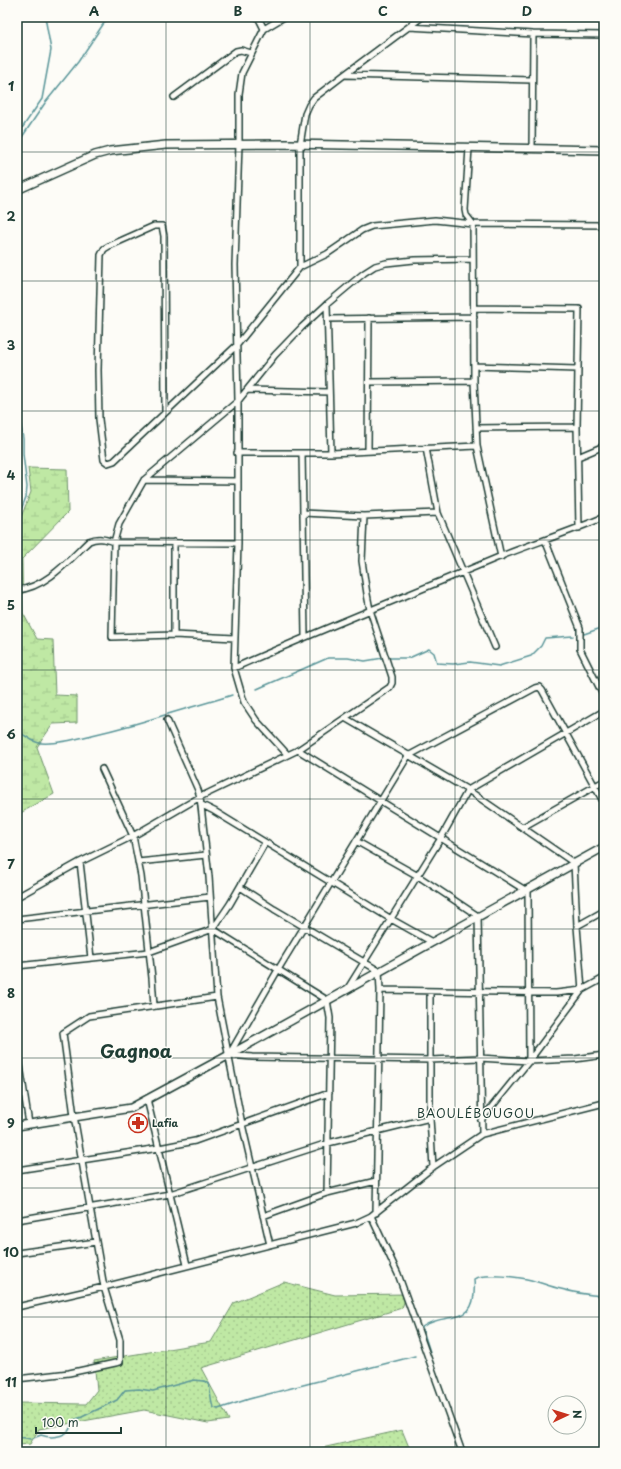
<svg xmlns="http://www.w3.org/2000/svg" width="621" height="1469" font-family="'Playpen Sans',sans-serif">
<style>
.grass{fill:url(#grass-dots);stroke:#6f926c}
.wetland{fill:url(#wetland-marsh);stroke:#6f926c}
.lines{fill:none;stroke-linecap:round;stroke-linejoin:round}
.stream{stroke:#5a9699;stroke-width:1.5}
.minor-casing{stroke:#1f3d34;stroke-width:8}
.tertiary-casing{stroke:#1f3d34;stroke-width:10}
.minor{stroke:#fdfcf7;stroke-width:5}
.tertiary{stroke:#fdfcf7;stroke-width:7}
.grid{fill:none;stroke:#1f3d34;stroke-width:1;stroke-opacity:0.55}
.labels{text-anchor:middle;stroke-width:3;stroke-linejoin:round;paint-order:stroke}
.poi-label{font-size:10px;font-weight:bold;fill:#1f3d34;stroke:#fdfcf7;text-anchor:start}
.quarter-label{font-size:12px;letter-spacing:1px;fill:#1f3d34;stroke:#fdfcf7}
.town-label{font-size:18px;font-weight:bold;fill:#1f3d34;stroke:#fdfcf7}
.neatline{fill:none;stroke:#1f3d34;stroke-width:1.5}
.grid-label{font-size:13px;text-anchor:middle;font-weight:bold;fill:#1f3d34}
</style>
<defs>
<pattern id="grass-dots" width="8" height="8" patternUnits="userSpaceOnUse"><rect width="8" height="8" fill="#bfe8a4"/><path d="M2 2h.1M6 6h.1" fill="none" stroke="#a4c88e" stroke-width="1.8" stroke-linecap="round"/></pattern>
<pattern id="wetland-marsh" width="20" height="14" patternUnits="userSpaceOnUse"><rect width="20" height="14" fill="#bfe8a4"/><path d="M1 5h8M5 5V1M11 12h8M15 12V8" fill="none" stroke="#a4c88e"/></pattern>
</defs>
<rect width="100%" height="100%" fill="#fdfcf7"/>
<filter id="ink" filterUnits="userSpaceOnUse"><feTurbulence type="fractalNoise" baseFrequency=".025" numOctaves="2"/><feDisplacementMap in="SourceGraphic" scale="8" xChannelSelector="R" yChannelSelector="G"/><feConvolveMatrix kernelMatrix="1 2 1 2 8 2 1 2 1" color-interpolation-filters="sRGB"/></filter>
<g filter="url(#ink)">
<path class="grass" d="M284,1282L335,1295L407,1294L402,1308L201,1368L229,1420L208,1423L144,1410L39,1429L30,1444L18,1445L17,1403L86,1404L97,1390L94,1361L211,1342L234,1303Z
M402,1430L411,1452H304Z"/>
<path class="wetland" d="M28,468L67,469L68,512L22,559L23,613L37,639L53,640L55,695L77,696V723L53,724L37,747L54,794L17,815V524L19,522L31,492Z"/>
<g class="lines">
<path class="stream" d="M17,137L18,134L42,99L51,50L45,17
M17,153L20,140L45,103L78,62L108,17
M17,399L23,439V454L27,487L26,497L17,520
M584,634L604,627
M257,689L328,658H348L365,661L383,658H409L429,649L434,653L437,663L453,664L470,662L499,666L531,656L541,646L545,638L573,636
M17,733C26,733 31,743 41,743C58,744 76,739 92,735C118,729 143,722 168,714C190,707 211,702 232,695
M430,1352L422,1327C448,1309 478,1331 474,1279C483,1273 520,1277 531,1280C542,1283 551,1287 561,1289C575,1293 590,1295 604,1296
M19,1437L31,1439L41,1435C52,1439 73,1437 71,1421L82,1417L117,1400L125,1390L139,1389L153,1391L194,1380L204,1381L209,1384L212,1404L214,1408L218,1409L249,1399L415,1356"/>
<g class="minor-casing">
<path id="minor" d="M258,17L264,29
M284,17L264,29L242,73L239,94V144L235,265L238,401V543L234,668L244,702L256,720L287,754
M409,27L533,34L604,35
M345,75L532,80
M174,97L236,51L241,50L251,53
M469,148L465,210L466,215L473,224L474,381L477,446L501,557
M532,149L533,34
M300,267V145L305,114L309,105L314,98L344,75L422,17
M327,304L331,453
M474,308L579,309L577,427L579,528
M327,319L474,317
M474,366L577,369
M369,382L474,381
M247,390L329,392
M165,412L164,236L162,226H154L109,246L104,249L101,255L98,370L99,419L104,460L108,463L114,461L237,345L300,267L327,254L362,230L372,226L435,220L473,224L604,225
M476,428L577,427
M426,448L438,513L495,647
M368,451L369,318
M237,453H331L477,446
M302,453L305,636
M578,457L604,446
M144,480L238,481
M303,513L364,516L438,513
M545,540L580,628V649L604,697
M174,542V635
M17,590C46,588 70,559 89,541C98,537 105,539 114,542L238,543
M235,638L174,635L112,637L114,542L119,524L144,480L238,401L275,355L302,327L327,304L364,273L375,266L386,263L414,260L473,259
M234,668C322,629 411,594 499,557C534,543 570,532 604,517
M345,718L468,790L574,863L577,926L582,990L529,1061L481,1120
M167,720L198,790L200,797L209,877L217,997L242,1124L270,1245
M298,750L525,890
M102,769L133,836L141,876L152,978L154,1006
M202,805L214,811L391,919L432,942
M523,827L604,781
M356,841L418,876L478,916L482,1134
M80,862L91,958
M138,862L206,855
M240,887L274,909L379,971L380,990L376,1213
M528,889L529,1061
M17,897L80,862L133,836L200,797L298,750L390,687L392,683V677L370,610L367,594L362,561L364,516
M17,919L210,897
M577,926L604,911
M213,929L327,1000L330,1018L327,1193
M17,966L149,952L213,929L230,904L265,843
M348,988L441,838L468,790L604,711
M380,990L556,993L582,990L604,978
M430,992V1118L433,1167
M18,1052L29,1124
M229,1055L279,968L408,756L535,688L539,687L542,690L604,803
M229,1055L252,1057L430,1060L480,1058L529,1061L575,1059L604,1055
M147,1099L187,1265
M17,1170L159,1148L195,1141L329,1093
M263,1216L327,1193L376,1181
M371,1216L398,1274L462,1452
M17,1220L170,1194L328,1143L430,1118
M17,1253L96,1242
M17,1307L104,1287L356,1223L371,1216L433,1167L482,1134L604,1103
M17,1379L69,1373L120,1362V1340L104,1287L74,1116L63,1033L89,1016L217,997"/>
</g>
<g class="tertiary-casing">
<path id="tertiary" d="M17,190L95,155L110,151L166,145L289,144L604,150
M17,1126L131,1108L229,1055L604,847"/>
</g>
<use href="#minor" class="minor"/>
<use href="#tertiary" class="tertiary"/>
</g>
</g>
<path class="grid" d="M166,17V1452M310,17V1452M455,17V1452M17,152H604M17,281H604M17,411H604M17,540H604M17,670H604M17,799H604M17,929H604M17,1058H604M17,1188H604M17,1317H604"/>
<defs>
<g id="pharmacy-ring" transform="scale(1)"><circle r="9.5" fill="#fdfcf7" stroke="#c8321e" stroke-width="1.5"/><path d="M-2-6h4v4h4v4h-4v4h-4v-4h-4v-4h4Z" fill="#c8321e"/></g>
</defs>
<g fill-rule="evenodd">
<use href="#pharmacy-ring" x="138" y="1123"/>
</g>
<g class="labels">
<g class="poi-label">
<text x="152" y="1127">Lafia</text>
</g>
<g class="quarter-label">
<text x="476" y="1118">BAOULÉBOUGOU</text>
</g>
<g class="town-label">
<text x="136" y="1058">Gagnoa</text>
</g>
</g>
<rect width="621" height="1469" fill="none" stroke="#fdfcf7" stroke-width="44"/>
<g transform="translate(567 1415) rotate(86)"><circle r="19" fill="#fdfcf7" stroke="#a4b0a9"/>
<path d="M0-3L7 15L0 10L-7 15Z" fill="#c8321e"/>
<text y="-6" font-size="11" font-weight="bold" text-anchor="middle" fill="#1f3d34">N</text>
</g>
<path d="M36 1427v6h85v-6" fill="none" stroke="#1f3d34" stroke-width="2"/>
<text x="42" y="1427" font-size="12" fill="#1f3d34" stroke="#fdfcf7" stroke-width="3" paint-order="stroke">100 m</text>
<rect x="22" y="22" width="577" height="1425" class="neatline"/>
<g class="grid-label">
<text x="94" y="16">A</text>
<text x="238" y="16">B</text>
<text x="383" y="16">C</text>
<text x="527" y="16">D</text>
<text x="11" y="91">1</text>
<text x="11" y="221">2</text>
<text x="11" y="350">3</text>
<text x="11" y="480">4</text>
<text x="11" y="610">5</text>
<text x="11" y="739">6</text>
<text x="11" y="869">7</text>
<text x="11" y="998">8</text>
<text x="11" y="1128">9</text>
<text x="11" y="1257">10</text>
<text x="11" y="1387">11</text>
</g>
</svg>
